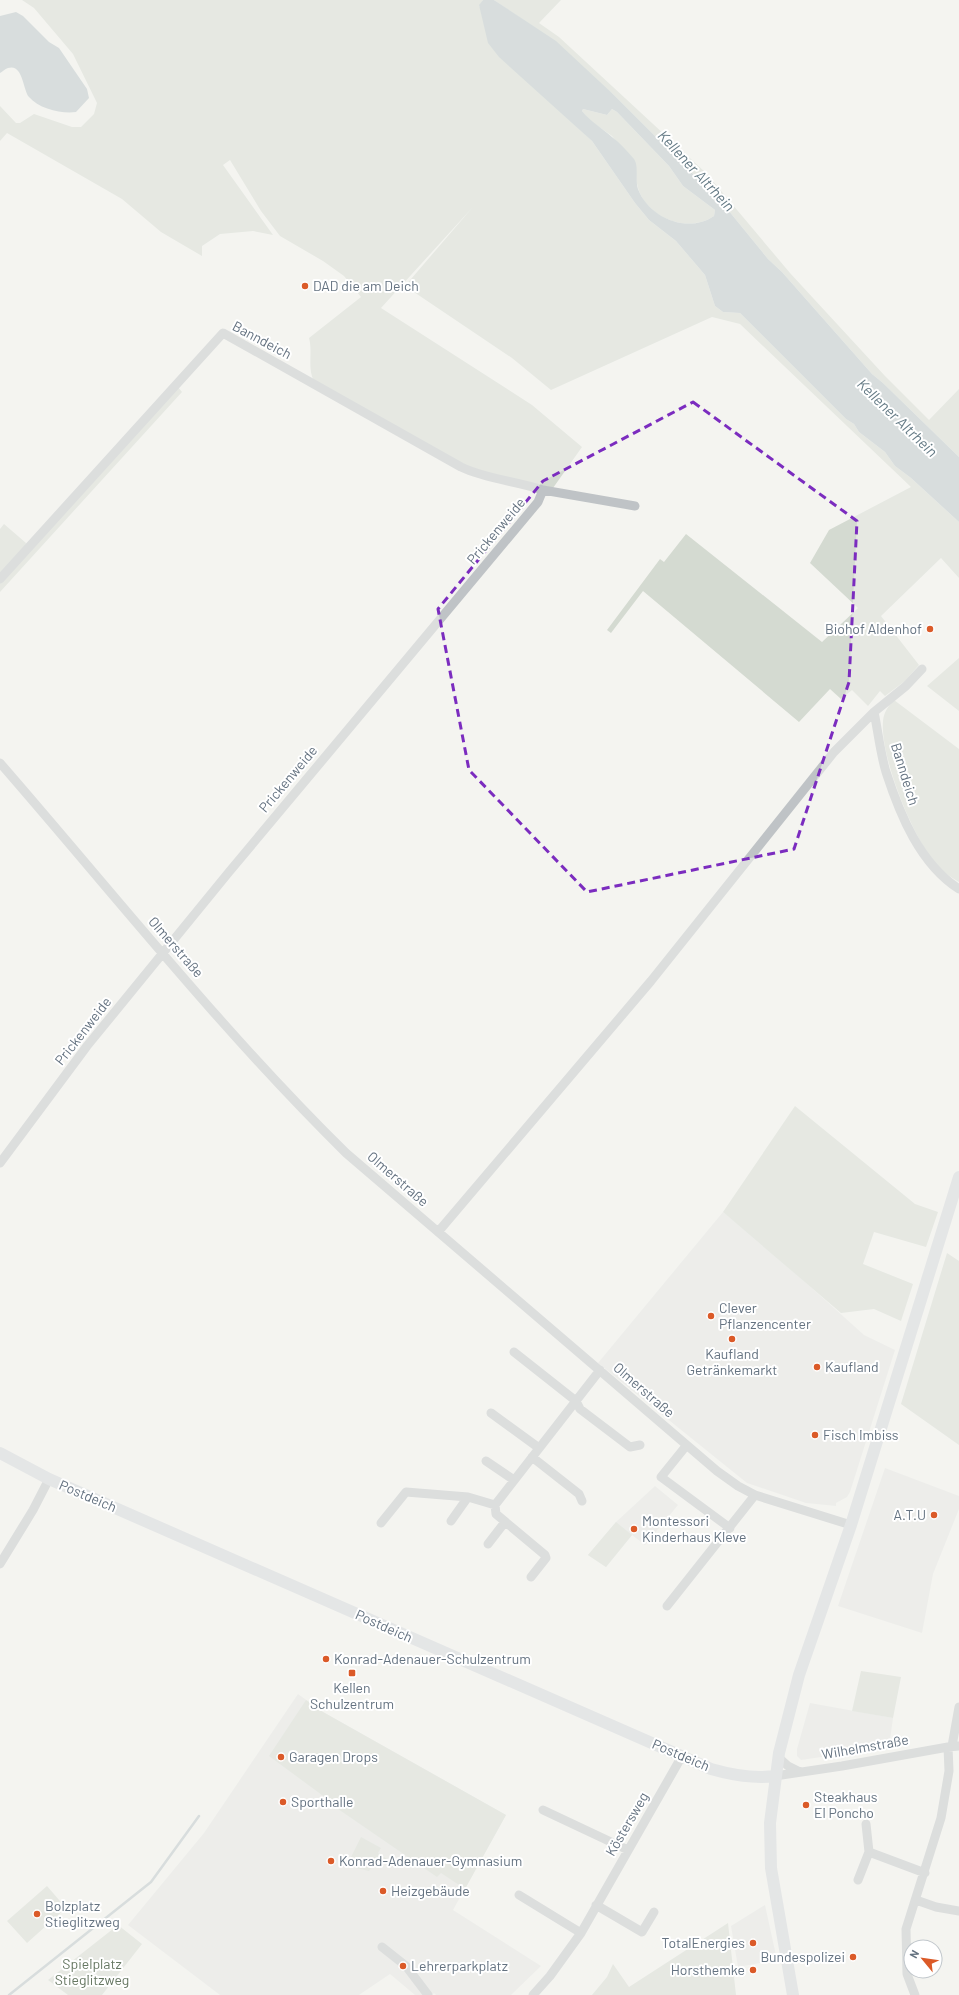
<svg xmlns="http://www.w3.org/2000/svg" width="959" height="1995" font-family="Barlow,sans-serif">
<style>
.built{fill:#e4e5e3}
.green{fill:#d4dad1}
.water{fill:#b6c2c6;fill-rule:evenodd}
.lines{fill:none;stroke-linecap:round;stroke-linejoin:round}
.stream{stroke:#b6c2c6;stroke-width:2.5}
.minor{stroke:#bfc3c6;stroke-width:9}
.major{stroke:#d1d5da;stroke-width:12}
.marked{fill:none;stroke:#7b2cbf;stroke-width:3;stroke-dasharray:8 5;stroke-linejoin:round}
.poi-dot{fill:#db5a28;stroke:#fff;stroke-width:1.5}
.labels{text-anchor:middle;stroke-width:4;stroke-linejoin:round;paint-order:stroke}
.poi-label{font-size:14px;fill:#647280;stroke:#fff;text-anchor:start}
.street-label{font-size:14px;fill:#647280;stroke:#fff}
.park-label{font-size:14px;fill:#667762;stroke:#fff}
.water-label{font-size:15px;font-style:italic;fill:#647a85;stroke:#fff}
</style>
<rect width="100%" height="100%" fill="#f4f4f0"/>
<path class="built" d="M723,1212L764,1245L864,1335L895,1350L850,1492L847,1497L836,1503V1506L806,1503L747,1483L598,1363Z
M885,1468L959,1496V1509L933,1574L922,1633L838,1606Z
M655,1486L678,1505L645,1545L632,1535L606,1567L588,1555L616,1522Z
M298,1694L323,1712L506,1815L453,1910L541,1966L511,1995H436L434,1993L432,1995H415L390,1974L359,1995H220L128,1925L204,1833Z
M810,1703L893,1718L889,1747L801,1760L797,1756V1749Z
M765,1905L777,1960L738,1967L731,1926Z"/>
<path class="green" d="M22,0H483L479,6L569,119L592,141L635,203L649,220L676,241L705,275L715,306L723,312L740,313L846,419L854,424L859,432L885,452L895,466L911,478L959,522V578L941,558L881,616L919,665L905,681L885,696L880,691L868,706L852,690L841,699L830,689L799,722L643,591L611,633L607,630L660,559L664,562L686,534L822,642L858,608L810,563L829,530L911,487L740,324L712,317L551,390L512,358L405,286L472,208L381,308L532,405L582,447L553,488L469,469L314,381C307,369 313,352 309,338L361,297L344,276L323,261L280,236L261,211L230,160L223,165L273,235L253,231L220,234L202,246V256L161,232L122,199L7,133L0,141V106L16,123H20L34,114L72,127H81L94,114L97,103L73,54L34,8Z
M494,0H561L539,23L559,37L706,173L790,273L885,376L929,420L959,389V457L883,383L872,374L782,272L768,259L724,205L614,95L519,17Z
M583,109L607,115L612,109L617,112L669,166L683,186L715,210L714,216C688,234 647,218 638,188C636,181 636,174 636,166L612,136L589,120L582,111Z
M178,387L182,392L0,592V583Z
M4,524L26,543L25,546L0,574V529Z
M959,658V711L927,686Z
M894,700L959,749V882C950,877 942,871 935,863C912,836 880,756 883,721C884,712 888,706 894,700Z
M795,1106L915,1204L938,1212L926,1247L874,1232L863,1264L913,1284L901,1321L874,1309L841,1313L723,1212Z
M947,1253L959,1261V1445L901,1404Z
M616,1522L632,1535L606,1567L588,1555Z
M861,1671L901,1677L893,1718L852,1711Z
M306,1700L323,1712L506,1815L465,1889L441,1873L437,1877L325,1800L326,1798L269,1756Z
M361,1837L381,1848L378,1853L387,1859L380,1868L374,1864L369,1871L356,1868L348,1863Z
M47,1886L66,1908L27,1943L7,1921Z
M728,1923L736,1995H592L607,1977L613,1964L629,1987Z
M118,1925L142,1944L102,1995H68L48,1980Z"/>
<path class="water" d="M483,0H494L556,41L614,95L724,205L768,259L782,272L872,374L883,383L959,457V522L911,478L895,466L885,452L859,432L854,424L846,419L740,313L723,312L715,306L705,275L676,241L649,220L635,203L592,141L499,57L488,43L479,5ZM583,109L607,115L612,109L617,112L669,166L683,186L715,210L714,216C688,234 649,218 638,189C635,180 639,166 634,159C627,151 620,143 612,137C602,128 591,122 582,111Z
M16,12L23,16L49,42L59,48L87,89L89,98L76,112C62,114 39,109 29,97C23,90 23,63 8,68C5,69 2,72 0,73V16Z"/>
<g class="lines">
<path class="stream" d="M9,1995L151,1882L199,1816"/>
<path class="minor" d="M0,579L223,333L461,467C486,479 516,481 543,490
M874,712C878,731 880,752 886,772C900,815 920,864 959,889
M0,763C114,894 222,1031 346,1153L717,1471L738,1486L755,1495L851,1525
M0,1163L87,1046L229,872L538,502L543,490L635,506
M438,1232L651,981L834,752L874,712L906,686L922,669
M514,1352L576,1401L580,1409L630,1447L640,1445
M491,1413L539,1448
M686,1446L661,1477L730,1528
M532,1457L579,1494L582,1501
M486,1461L514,1480
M495,1505L496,1514L545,1555L546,1558L531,1577
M451,1521L468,1497
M381,1523L406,1492L468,1497L495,1505L600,1370
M488,1544L505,1522
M0,1564L33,1510L49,1479
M667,1606L755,1495
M952,1746L959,1707
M778,1757L788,1766L800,1772
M775,1776L842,1766L948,1747L959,1746
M543,1810L628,1850
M866,1824L869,1852L925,1873
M858,1880L869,1852
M519,1895L581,1933
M916,1900L936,1907L959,1911
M596,1905L642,1932L654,1912
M382,1947L406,1966L428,1995
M533,1995L550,1976L581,1933L682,1756
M915,1995L907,1974L906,1929L941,1818L949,1771L948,1747"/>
<path class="major" d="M0,1453L49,1479L711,1769C732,1775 753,1779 775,1776
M793,1995L771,1868L770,1823L779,1753L799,1675L851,1525L959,1177"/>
</g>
<path d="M0 0H959V1995H0ZM693,402L857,521L849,682L794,849L587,892L469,770L438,609L543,481Z" fill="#f4f4f0" fill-opacity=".55" fill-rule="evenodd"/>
<path class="marked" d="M693,402L857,521L849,682L794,849L587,892L469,770L438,609L543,481Z"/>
<g class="poi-dot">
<circle cx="305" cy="286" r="4"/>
<circle cx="930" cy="629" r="4"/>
<circle cx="711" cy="1316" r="4"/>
<circle cx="732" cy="1339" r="4"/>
<circle cx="817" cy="1367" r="4"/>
<circle cx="815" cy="1435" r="4"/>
<circle cx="934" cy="1515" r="4"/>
<circle cx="634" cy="1529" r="4"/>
<circle cx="326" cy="1659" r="4"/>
<rect x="348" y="1669" width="8" height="8" rx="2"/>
<circle cx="281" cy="1757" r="4"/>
<circle cx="283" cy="1802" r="4"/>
<circle cx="806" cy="1805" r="4"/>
<circle cx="331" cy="1861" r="4"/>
<circle cx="383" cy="1891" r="4"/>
<circle cx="37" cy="1914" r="4"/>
<circle cx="753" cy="1943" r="4"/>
<circle cx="853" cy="1957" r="4"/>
<circle cx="403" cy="1966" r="4"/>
<circle cx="753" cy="1970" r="4"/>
</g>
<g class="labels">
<g class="poi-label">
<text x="313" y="291">DAD die am Deich</text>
<text x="922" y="634" text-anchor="end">Biohof Aldenhof</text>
<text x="719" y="1313">Clever<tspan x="719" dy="16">Pflanzencenter</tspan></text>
<text x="732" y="1359" text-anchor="middle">Kaufland<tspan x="732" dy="16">Getränkemarkt</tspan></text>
<text x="825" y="1372">Kaufland</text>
<text x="823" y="1440">Fisch Imbiss</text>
<text x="926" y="1520" text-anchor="end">A.T.U</text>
<text x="642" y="1526">Montessori<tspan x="642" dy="16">Kinderhaus Kleve</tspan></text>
<text x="334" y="1664">Konrad-Adenauer-Schulzentrum</text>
<text x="352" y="1693" text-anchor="middle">Kellen<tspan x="352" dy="16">Schulzentrum</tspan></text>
<text x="289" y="1762">Garagen Drops</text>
<text x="814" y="1802">Steakhaus<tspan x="814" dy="16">El Poncho</tspan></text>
<text x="291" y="1807">Sporthalle</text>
<text x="339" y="1866">Konrad-Adenauer-Gymnasium</text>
<text x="391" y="1896">Heizgebäude</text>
<text x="45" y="1911">Bolzplatz<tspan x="45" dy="16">Stieglitzweg</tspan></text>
<text x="745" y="1948" text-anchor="end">TotalEnergies</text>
<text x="845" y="1962" text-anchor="end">Bundespolizei</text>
<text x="411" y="1971">Lehrerparkplatz</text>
<text x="745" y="1975" text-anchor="end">Horsthemke</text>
</g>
<g class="street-label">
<text transform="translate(262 340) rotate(28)" y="5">Banndeich</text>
<text transform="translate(496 531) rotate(-50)" y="5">Prickenweide</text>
<text transform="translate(905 774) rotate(73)" y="5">Banndeich</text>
<text transform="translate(288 779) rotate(-50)" y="5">Prickenweide</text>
<text transform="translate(176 947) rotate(49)" y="5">Olmerstraße</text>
<text transform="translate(83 1031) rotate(-52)" y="5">Prickenweide</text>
<text transform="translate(398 1179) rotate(41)" y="5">Olmerstraße</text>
<text transform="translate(644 1390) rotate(41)" y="5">Olmerstraße</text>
<text transform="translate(88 1496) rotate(23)" y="5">Postdeich</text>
<text transform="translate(384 1626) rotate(24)" y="5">Postdeich</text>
<text transform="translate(865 1747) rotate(-10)" y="5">Wilhelmstraße</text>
<text transform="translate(681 1755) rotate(23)" y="5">Postdeich</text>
<text transform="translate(627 1824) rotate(-60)" y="5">Köstersweg</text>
</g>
<g class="park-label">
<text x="92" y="1969">Spielplatz<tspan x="92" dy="16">Stieglitzweg</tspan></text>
</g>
<g class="water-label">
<text transform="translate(696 171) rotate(47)" y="5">Kellener Altrhein</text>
<text transform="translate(897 418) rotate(44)" y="5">Kellener Altrhein</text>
</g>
</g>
<g transform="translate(923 1959) rotate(299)"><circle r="19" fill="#ffffff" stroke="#c1c7cc"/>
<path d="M0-3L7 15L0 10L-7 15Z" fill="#db5a28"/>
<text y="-6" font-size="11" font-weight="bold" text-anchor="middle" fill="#647280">N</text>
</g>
</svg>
